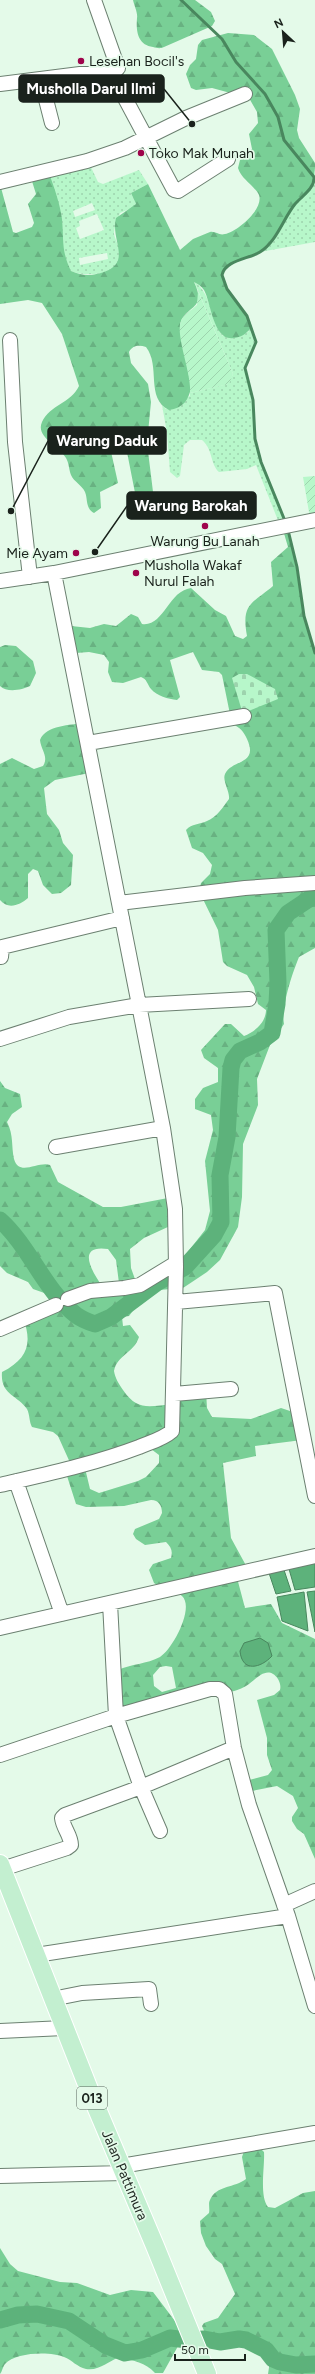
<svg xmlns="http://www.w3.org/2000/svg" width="315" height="2374" font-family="Figtree,sans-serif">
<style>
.grass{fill:url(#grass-dots);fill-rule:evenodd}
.forest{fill:url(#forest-firs);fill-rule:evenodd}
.cemetery{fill:url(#cemetery-stones)}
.garden{fill:url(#garden-furrows)}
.water{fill:#5db27b;stroke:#49875e}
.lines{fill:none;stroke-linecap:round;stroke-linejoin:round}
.stream{stroke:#49875e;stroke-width:3}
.river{stroke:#5db27b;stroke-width:17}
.minor-casing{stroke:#6c8071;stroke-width:16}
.major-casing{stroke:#fff;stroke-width:20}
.minor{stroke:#fff;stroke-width:14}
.major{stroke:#c3efd0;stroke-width:18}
.poi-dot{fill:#9e034b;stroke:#e4fae9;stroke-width:1.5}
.labels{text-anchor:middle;stroke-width:3.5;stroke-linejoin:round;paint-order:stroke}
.shield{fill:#e4fae9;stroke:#57635a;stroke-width:1}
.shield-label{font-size:13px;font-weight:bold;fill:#1a221c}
.poi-label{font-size:14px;fill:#1a221c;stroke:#e4fae9;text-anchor:start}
.street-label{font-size:14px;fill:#1a221c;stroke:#e4fae9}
.leader{fill:none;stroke:#1a221c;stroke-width:1.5}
.callout-dot{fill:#1a221c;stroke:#e4fae9;stroke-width:1.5}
.callout{fill:#1a221c;stroke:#1a221c;stroke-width:1.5}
.callout-label{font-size:15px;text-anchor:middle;font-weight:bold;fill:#fff}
</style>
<defs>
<pattern id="grass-dots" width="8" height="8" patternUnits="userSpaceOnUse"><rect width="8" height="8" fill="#b7f7ca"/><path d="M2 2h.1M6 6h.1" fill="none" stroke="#9dd3ad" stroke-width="1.8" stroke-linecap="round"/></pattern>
<pattern id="forest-firs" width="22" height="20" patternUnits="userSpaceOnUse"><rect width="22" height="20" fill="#79cf96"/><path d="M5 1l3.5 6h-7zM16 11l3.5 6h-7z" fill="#68b181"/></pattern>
<pattern id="cemetery-stones" width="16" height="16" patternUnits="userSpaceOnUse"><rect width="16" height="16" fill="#b7f7ca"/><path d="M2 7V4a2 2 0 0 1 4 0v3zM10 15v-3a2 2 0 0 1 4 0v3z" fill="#9dd3ad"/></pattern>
<pattern id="garden-furrows" width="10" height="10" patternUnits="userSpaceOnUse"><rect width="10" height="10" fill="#b7f7ca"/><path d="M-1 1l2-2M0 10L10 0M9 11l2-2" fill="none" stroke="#9dd3ad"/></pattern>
</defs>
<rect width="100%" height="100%" fill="#e4fae9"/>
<path class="grass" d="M89,163L98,182L103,184L139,170L148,184L131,193L136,204L134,207L120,213C118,219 114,228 114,234C116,242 121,249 120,258C116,276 84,277 71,271C57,243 55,207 50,177ZM92,203L95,210L75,217L73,211ZM97,214L104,230L80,239L76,228L80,226L79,221ZM107,253L108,259L80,265L79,258Z
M315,168V242L260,252L268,245L295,205L312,186Z
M194,281C214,297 207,316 223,336L248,332L252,327L255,347L248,358L245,368L253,400L255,439L261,462L287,527L281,528L256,465L247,469L219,472C210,464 213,449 202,440H190L184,445L180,476L177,478L170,472L167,433L162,405L166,409L190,396V393L228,384L233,374Z"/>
<path class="forest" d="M133,0H195L211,12L215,21L212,26L164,47C160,49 157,48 153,47C137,45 136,30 137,18C138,13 134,5 133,0Z
M228,33L254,35L272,49L295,95L300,109L297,130L299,138L315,163V168L312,186L295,205L268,245L260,252L239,260L223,270C219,288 245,310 252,327C247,333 242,337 234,338C213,342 211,302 204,290C201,286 198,284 194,282C208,311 184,305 180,325L191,387C189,400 183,408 169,410C145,398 161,366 146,347C139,345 133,345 129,352L131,363L148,384L151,402L147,443L154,500L141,504L137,503L126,447L120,441L111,444L110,447L118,483L100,492L101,508L94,513C85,508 88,499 85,492C82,485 74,482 71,475C69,470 69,463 66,458C60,447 35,437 42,422C50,405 71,403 79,386L62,334L42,303L28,300L0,304V184L13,232L16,233L32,227L34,223L28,204L36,194L31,178L50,176C55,190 60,204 62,219C64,241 61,250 71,271C82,276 90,276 101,273C134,263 110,241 116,218L136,204L131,193L148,184L180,250L193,239L210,232C216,231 219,236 225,234C237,232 264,209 259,195C254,185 241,179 238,168L240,160L252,149L249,134L258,123L257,112L249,98L212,88L196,90L191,88L186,74L190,65L196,59L198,45L202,40Z
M287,527L292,543L304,616L315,653V948L299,957C292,974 281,1007 284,1024L270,1045L257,1079L258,1105L243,1144L242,1197L238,1227L220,1260L207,1272L183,1288L159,1290L136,1303L135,1308L129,1316L122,1317L123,1326L130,1325L139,1337C134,1353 117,1355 114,1371C115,1378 119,1384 123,1390C138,1412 150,1406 173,1404L174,1394L206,1391L207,1408L212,1417L251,1419L281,1408L293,1412L302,1440L255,1446L256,1456L223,1463L231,1538L249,1571L236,1574L245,1608L271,1604L282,1623L315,1639V1859L304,1834L297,1829L292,1821V1817L298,1808L293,1796L277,1786L252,1791L249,1780L268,1775L272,1770L267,1755V1738L257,1700L274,1695L280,1690C281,1686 280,1683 278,1679C267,1663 255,1681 246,1686C240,1690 232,1691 225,1694L219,1689L116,1716L118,1670C131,1664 147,1664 160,1657C172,1650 195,1608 182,1596C175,1589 162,1589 154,1583L149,1570L153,1564L171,1558C173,1551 171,1547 166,1542L145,1545L136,1539L133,1534L135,1529L159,1519L162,1513C162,1506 159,1500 151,1500L124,1506L86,1507L76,1504L67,1476L72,1467L58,1436L53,1432L32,1427C29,1422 30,1415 27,1409C18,1395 0,1395 2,1372C27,1359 33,1344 23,1318L52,1307L50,1295L33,1289L28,1282L7,1273L0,1266V1081L5,1088L20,1094L22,1107L12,1114L7,1122C14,1136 11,1146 14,1159C19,1177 38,1161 50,1165L58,1182L103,1207H121L168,1198L170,1226L144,1238L130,1249L131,1268L136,1282L119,1283L116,1260L108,1249C73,1244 95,1276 104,1289L124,1288L183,1258L205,1230L210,1211L205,1161L213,1130L211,1115L195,1109V1099L203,1088L218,1082V1068L204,1058L201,1050L225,1024H231L244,1036C255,1032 266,1022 266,1010L258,1004L254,987L247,975L227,966L223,962L218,930L199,891L201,883L210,874L212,865L203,853L192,848L186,830C192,823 199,825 207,821C217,817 223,807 229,799C230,791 222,781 225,774C232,759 259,765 247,739C244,732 240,727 232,724L222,675L219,672L202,670L193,652L170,660L180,697L177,700C168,699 157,696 151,689C147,684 147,679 141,677L123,683L112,682L108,672L109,662L104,655L89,652L76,653L71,626L90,628L104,624L116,626L131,614L138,617L142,624C164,627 168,591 191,588L215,610L226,616L235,636L243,639L247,636C241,603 252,604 273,586L271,562L288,547L283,530ZM151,1449L159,1455V1463L146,1477L138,1481L99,1493L90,1489L84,1464ZM166,1666L172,1667L176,1688L162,1692L154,1686L153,1675L160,1667Z
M5,645L16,646L33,661L36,673L30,686C22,690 7,693 0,686V647Z
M84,723L94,772L55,780L44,788L47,814L59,830L63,843L73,855L71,885L61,893L52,894L43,885L38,871L33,869L28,874V898C20,905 8,910 0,900V764L12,758L34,769L43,766C49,757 41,750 40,740C46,725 71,725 84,723Z
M261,2149L264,2152C265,2166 259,2196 268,2207L275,2208L303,2193L315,2191V2374H268L270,2361L266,2350L245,2340L220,2342L208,2340L202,2326L204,2323L218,2318L235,2294L222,2264L215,2259L206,2246L201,2233L200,2221L209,2213C210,2209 208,2203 210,2200C216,2185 235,2188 246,2179L242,2157L244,2151Z
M0,2248L10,2264L18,2271L60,2282L77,2283L110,2295L131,2290L153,2292L181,2329L182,2339L163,2373H155C145,2362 134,2361 120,2357C108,2361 100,2371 86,2369C77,2367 72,2360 64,2357C51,2351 15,2352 5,2364C3,2366 2,2372 0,2374Z"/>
<path class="cemetery" d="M239,674H247L275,689L278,699L246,712L242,711L232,678Z"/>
<path class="garden" d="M198,291L233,374L229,384L190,393C192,374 175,335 181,321C183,314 192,310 197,305Z
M315,476V517L310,518L303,477Z"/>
<path class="water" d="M315,1562V1587L295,1590L289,1569Z
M284,1570L291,1591L276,1594L269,1573Z
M315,1591V1632L307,1592Z
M304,1592L308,1631L282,1621L277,1597Z
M260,1638L268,1643L272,1656C261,1668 242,1673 240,1651L244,1643Z"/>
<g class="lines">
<path class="stream" d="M181,0L222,39L236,62L265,94L278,117L284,140L314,177C315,188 302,196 295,204C283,219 277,241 260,252C249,259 225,260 222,275L227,289L247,316L256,342L245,368L253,400L255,439L261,462L285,521
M288,530L297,567L304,616L315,653"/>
<path class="river" d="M0,1220C30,1247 44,1290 76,1315C81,1319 89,1322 95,1324L111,1317L158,1282L185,1267L214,1235L221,1222L220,1175L227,1137L231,1068L233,1060L240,1051L260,1042L272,1033L277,1004L278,983L276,930L288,913L315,895
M0,2320L18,2315L37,2314L69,2321L105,2345L125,2353L142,2350L170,2338L188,2340L204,2339L220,2342L239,2339L246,2340L266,2350L273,2359L280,2362L296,2365L315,2364"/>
<g class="minor-casing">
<path id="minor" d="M94,0L118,68L112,74L174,190L178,191L228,159
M41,80L52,123
M0,84L80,74H112
M0,182L87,161L125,148L186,118L245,94
M10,340L15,442L30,577
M0,581L54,573L315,520
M88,743L244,716
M119,903L245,888L315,883
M1,957L2,947L122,918
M0,1039L69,1017L139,1005L54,573
M56,1147L163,1128
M68,1299L90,1291L124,1288L140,1285L176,1263
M176,1302L275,1293L315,1496
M0,1329L56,1305
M174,1394L231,1389
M16,1481L62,1614
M0,1485C47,1474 94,1464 139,1447C151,1442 163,1439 172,1431L176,1267L175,1209L163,1128L139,1005L249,999
M110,1603L116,1716L141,1787L234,1748
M0,1628L315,1556
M0,1755L116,1716L210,1689H219L225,1694L234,1748L249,1805L288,1916L315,2006
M2,1869L67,1848L71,1845C71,1835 63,1828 62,1818L65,1815L141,1787L160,1831
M284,1905L315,1891
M36,1955L288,1916
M52,1999L82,1993L149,1989L151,2004
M0,2031L64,2028
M121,2166L315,2133
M0,2176L124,2173"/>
</g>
<g class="major-casing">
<path id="major" d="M0,1864L92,2097L155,2246L207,2374"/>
</g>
<use href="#minor" class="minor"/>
<use href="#major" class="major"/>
</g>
<g class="poi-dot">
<circle cx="81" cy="61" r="4"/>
<circle cx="141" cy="153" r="4"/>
<circle cx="205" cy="526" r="4"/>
<circle cx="76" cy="553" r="4"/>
<circle cx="136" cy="573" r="4"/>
</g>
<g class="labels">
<rect class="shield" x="77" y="2087" width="30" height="22" rx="3"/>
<g class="shield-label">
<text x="92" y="2103">013</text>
</g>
<g class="poi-label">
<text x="89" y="66">Lesehan Bocil's</text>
<text x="149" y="158">Toko Mak Munah</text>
<text x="205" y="546" text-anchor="middle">Warung Bu Lanah</text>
<text x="68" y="558" text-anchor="end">Mie Ayam</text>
<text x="144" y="570">Musholla Wakaf<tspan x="144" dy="16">Nurul Falah</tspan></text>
</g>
<g class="street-label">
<text transform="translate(125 2175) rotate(67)" y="5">Jalan Pattimura</text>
</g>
</g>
<path class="leader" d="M192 124L164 89M11 511L48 441M95 552L127 506"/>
<g class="callout-dot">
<circle cx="192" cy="124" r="4"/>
<circle cx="11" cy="511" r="4"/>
<circle cx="95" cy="552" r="4"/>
</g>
<g class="callout">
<rect x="19" y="75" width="145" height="27" rx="4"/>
<rect x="48" y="427" width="118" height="27" rx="4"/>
<rect x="127" y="492" width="129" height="27" rx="4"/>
</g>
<g class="callout-label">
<text x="91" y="94">Musholla Darul Ilmi</text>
<text x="107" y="446">Warung Daduk</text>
<text x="191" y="511">Warung Barokah</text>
</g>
<g transform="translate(283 32) rotate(334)" stroke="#e4fae9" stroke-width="3" paint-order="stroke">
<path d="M0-3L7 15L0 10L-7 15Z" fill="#1a221c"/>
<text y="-6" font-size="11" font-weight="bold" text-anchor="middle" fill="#1a221c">N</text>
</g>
<path d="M175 2354v6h70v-6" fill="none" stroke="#1a221c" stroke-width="2"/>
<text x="181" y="2354" font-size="12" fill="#1a221c" stroke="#e4fae9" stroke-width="3" paint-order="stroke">50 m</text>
</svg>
